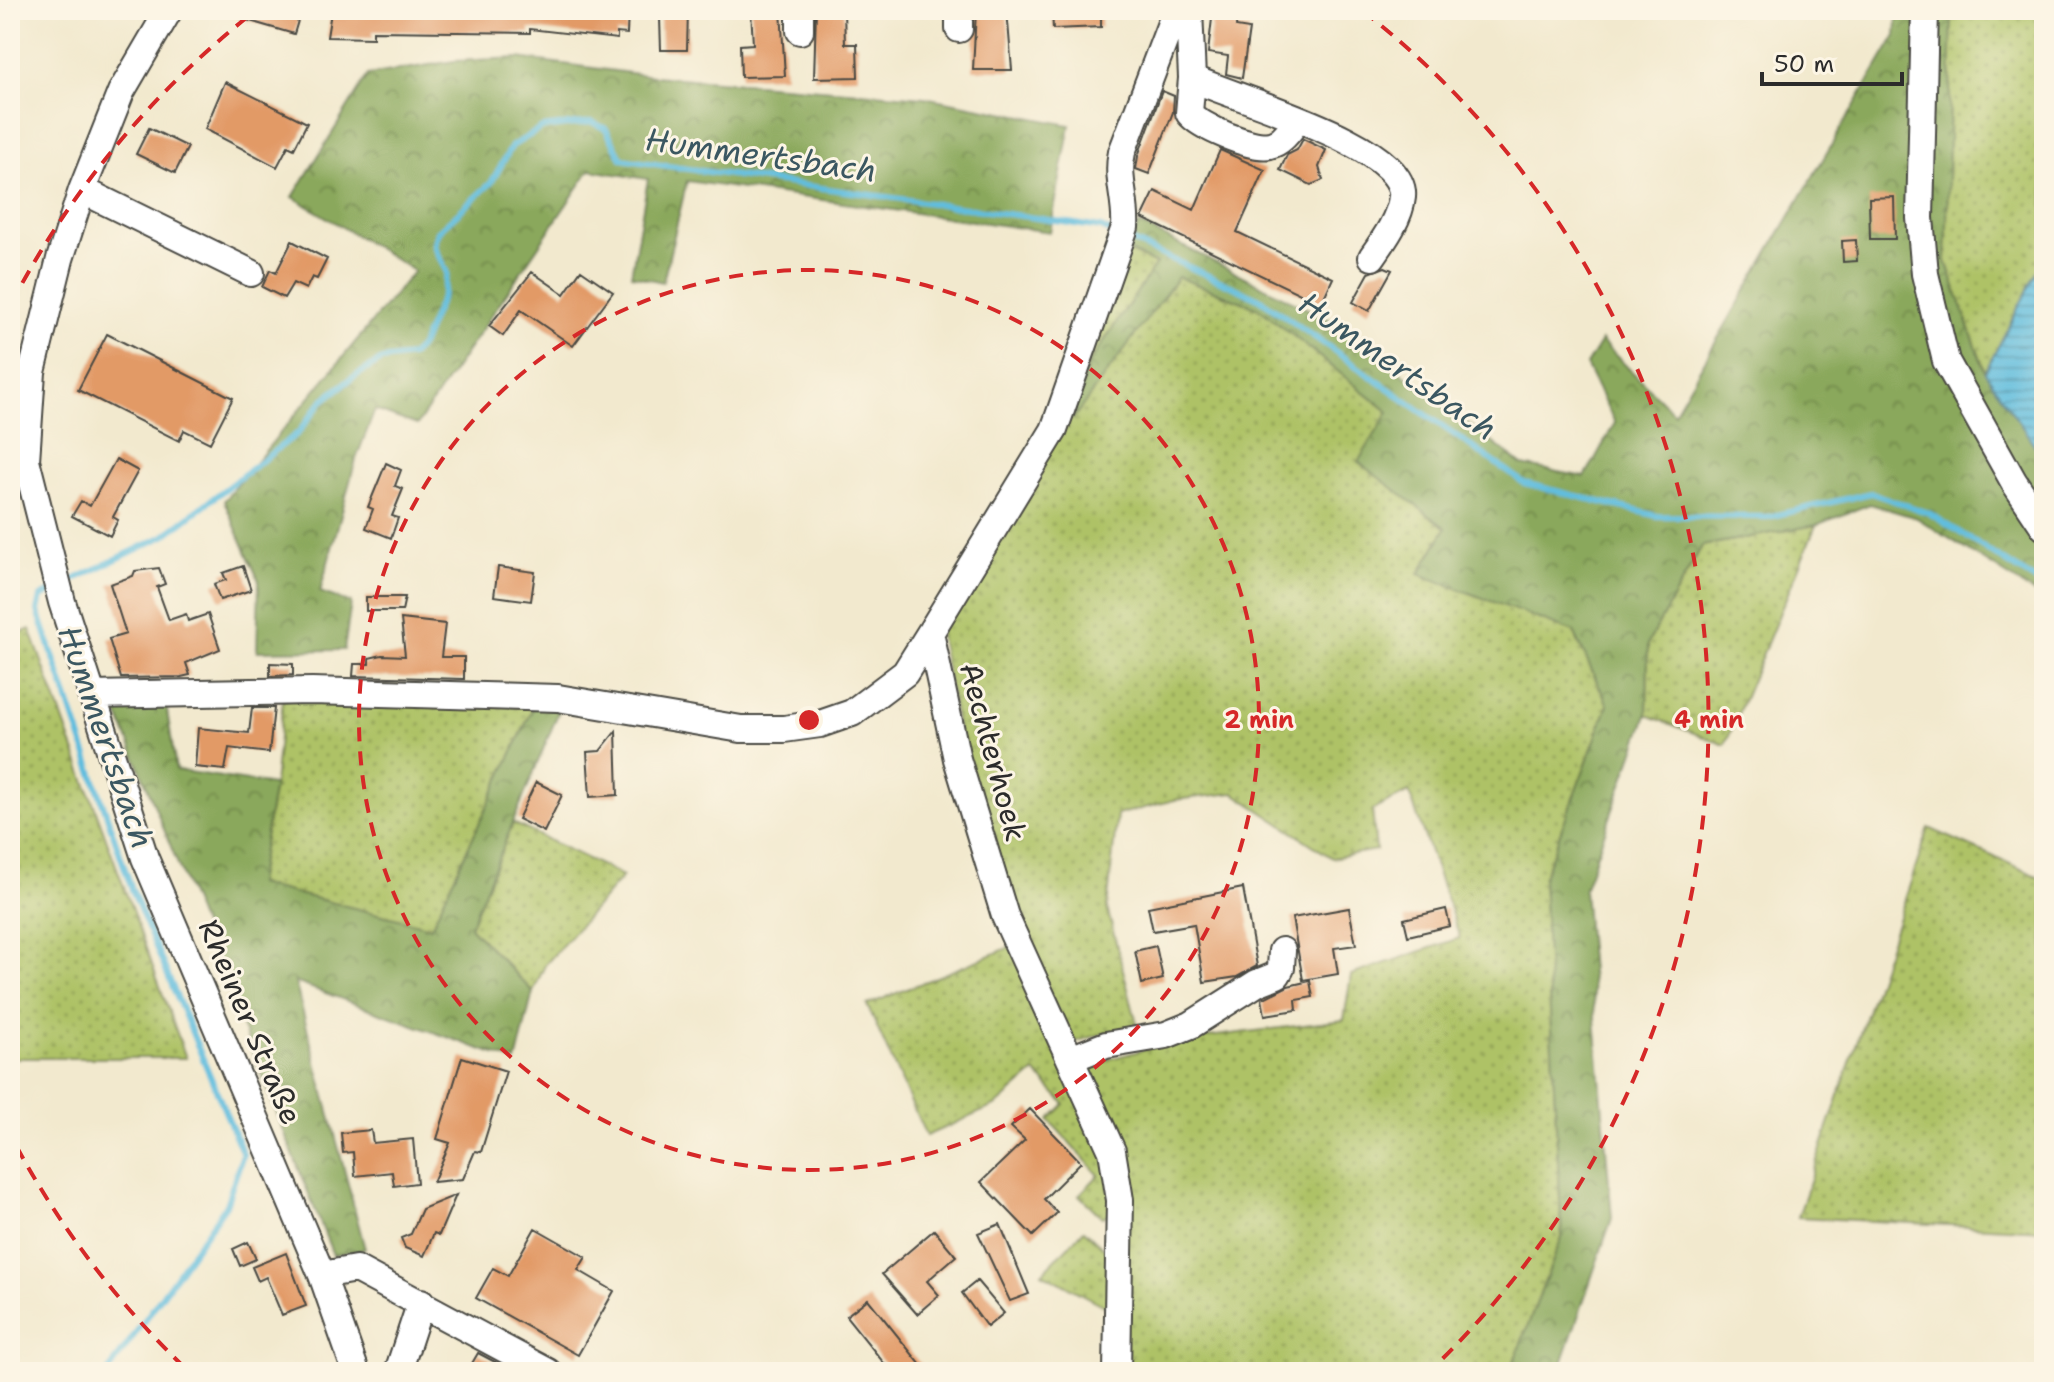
<svg xmlns="http://www.w3.org/2000/svg" width="2054" height="1382" font-family="'Shantell Sans',sans-serif">
<style>
.grass{fill:url(#grass-dots);stroke:#6c7648;stroke-width:2}
.forest{fill:url(#forest-crowns);stroke:#5a6a43;stroke-width:2}
.water{fill:url(#water-rules);stroke:#467484;stroke-width:2}
.lines{fill:none;stroke-linecap:round;stroke-linejoin:round}
.stream{stroke:#60bdde;stroke-width:6}
.building{fill:#e29a66}
.minor-casing{stroke:#494843;stroke-width:30}
.minor{stroke:#fff;stroke-width:26}
.ring{fill:none;stroke:#d62828;stroke-width:4;stroke-dasharray:14 10}
.labels{text-anchor:middle;stroke-width:6;stroke-linejoin:round;paint-order:stroke}
.street-label{font-size:30px;fill:#2b2b2b;stroke:#fcf5e5}
.water-label{font-size:32px;font-style:italic;fill:#3b5761;stroke:#fcf5e5}
.centre{fill:#d62828;stroke:#fcf5e5;stroke-width:4}
.ring-label{font-size:24px;text-anchor:middle;font-weight:bold;fill:#d62828;stroke:#fcf5e5;stroke-width:6;stroke-linejoin:round;paint-order:stroke}
</style>
<defs>
<pattern id="grass-dots" width="8" height="8" patternUnits="userSpaceOnUse" patternTransform="scale(2)"><rect width="8" height="8" fill="#aec266"/><path d="M2 2h.1M6 6h.1" fill="none" stroke="#8e9e54" stroke-width="1.8" stroke-linecap="round"/></pattern>
<pattern id="forest-crowns" width="20" height="18" patternUnits="userSpaceOnUse" patternTransform="scale(2)"><rect width="20" height="18" fill="#8aa85b"/><path d="M2 6a3 3 0 1 1 6 0M12 15a3 3 0 1 1 6 0" fill="none" stroke="#71894b"/></pattern>
<pattern id="water-rules" width="6" height="5" patternUnits="userSpaceOnUse" patternTransform="scale(2)"><rect width="6" height="5" fill="#60bdde"/><path d="M0 2.5h6" fill="none" stroke="#4f9ab4"/></pattern>
</defs>
<rect width="100%" height="100%" fill="#fcf5e5"/>
<filter id="ink" filterUnits="userSpaceOnUse"><feTurbulence type="fractalNoise" baseFrequency=".0125" numOctaves="2"/><feDisplacementMap in="SourceGraphic" scale="16" xChannelSelector="R" yChannelSelector="G"/><feConvolveMatrix kernelMatrix="1 2 1 2 8 2 1 2 1" color-interpolation-filters="sRGB"/></filter>
<filter id="wash" filterUnits="userSpaceOnUse"><feTurbulence type="fractalNoise" baseFrequency=".006" numOctaves="4" result="noise"/><feDisplacementMap in="SourceGraphic" scale="32" xChannelSelector="R" yChannelSelector="G"/><feGaussianBlur stdDeviation="1.8" result="paint"/><feColorMatrix in="noise" values="0 0 0 0 0 0 0 0 0 0 0 0 0 0 0 0 0 1.4 0 .05"/><feComposite in="paint" operator="in"/></filter>
<g filter="url(#wash)">
<rect width="100%" height="100%" fill="#f2e9ce"/>
<path class="grass" d="M1952,10H2044V258L1985,372L1946,261Z
M1128,251L1156,264L1088,365L1074,417L1178,277L1259,308L1389,412L1359,462L1446,528L1419,574L1574,632L1608,705L1543,879L1562,1237L1510,1372H1124L1127,1196L1084,1066L1176,1041L1344,1020L1351,975L1460,938L1409,792L1372,810L1376,850L1332,858L1234,793L1174,800L1117,815L1107,908L1137,1024L1071,1043L1012,911L962,751L939,632L1058,435Z
M1816,525L1725,745L1647,715L1648,643L1702,546Z
M30,629L186,1058H10V638Z
M283,699L534,706L431,928L257,884L274,785Z
M513,823L623,876L545,965L533,992L470,927Z
M1929,828L2044,879V1230L1798,1217Z
M1013,946L1105,1145L1112,1213L1102,1217L1079,1195L1099,1175L1049,1120L1065,1104L1035,1072L997,1105L926,1136L867,1005Z
M1084,1230L1112,1256L1110,1309L1042,1273Z"/>
<path class="forest" d="M1898,10H1952L1946,261L1985,372L2044,459V599L1917,518L1870,504L1816,525L1702,546L1648,643L1647,715L1584,890L1612,1218L1559,1372H1510L1562,1237L1543,879L1608,705L1574,632L1419,574L1446,528L1358,462L1389,412L1258,308L1178,277L1072,420L1088,365L1156,264L1128,251L1139,224L1338,324L1522,465L1585,477L1615,423L1586,365L1601,341L1674,413L1896,35Z
M518,58L653,76L924,97L1070,125L1050,232L687,181L663,282L631,275L648,179L590,170L417,425L375,410L356,459L320,592L351,603L344,650L257,651L259,581L224,501L414,271L293,197L368,75L454,61Z
M166,704L176,770L274,785L257,884L431,927L534,706H561L470,927L533,992L516,1062L295,982L365,1249L333,1255L115,706Z"/>
<path class="water" d="M2044,258V459L1985,372Z"/>
<g class="lines">
<path class="stream" d="M1129,240L1260,299L1524,483L1657,516L1768,517L1871,493L1929,513L2044,586
M65,584L164,536L298,433L322,401L352,378L382,360L411,356L421,346L443,294L447,273L434,246L438,231L491,183L512,146L542,128L592,122L606,129L622,159C782,184 942,203 1101,228L1115,234
M51,592L41,597L38,611L132,890L243,1154L226,1205L108,1372"/>
</g>
<g id="blocks">
<path class="building" d="M227,10H298L300,14L294,34L226,14Z
M345,10H628L627,34L617,33V39L530,29V33L373,31V38L327,37L331,12L345,14Z
M666,10H688L687,50H661L660,18H666Z
M751,10H781L785,76L741,77L740,45L753,44Z
M816,10H844L845,44H857L858,77L814,78Z
M976,10H1007L1012,70H973Z
M1052,10H1101V27L1053,29Z
M1213,10L1237,13L1236,27L1249,29L1242,78L1226,74L1228,56L1208,53Z
M225,82L307,123L294,149L288,146L277,167L205,129Z
M1162,91L1174,96L1173,112L1149,174L1136,169L1138,156Z
M149,128L188,147L175,173L136,154Z
M1303,139L1326,150L1319,167L1323,180L1311,185L1280,170L1287,155L1297,150Z
M1220,150L1265,170L1237,232L1333,278L1321,304L1142,218L1155,191L1194,210Z
M1894,197L1895,239H1870L1869,198Z
M1856,240L1857,261L1843,262L1842,241Z
M292,241L327,259L317,279L312,277L306,289L293,283L284,298L262,287L270,270L276,273Z
M1385,267L1392,270L1369,311L1353,302L1369,273Z
M581,270L613,292L573,346L521,310L503,336L489,326L532,272L564,294Z
M107,334L233,398L210,443L184,430L179,441L78,390Z
M116,459L138,471L113,517L118,520L110,536L72,516L81,501L90,506Z
M386,463L401,470L395,486L403,489L392,516L398,518L391,538L366,528L373,509L368,507Z
M243,566L251,590L220,600L214,584L226,580L223,573Z
M498,567L535,572L531,601L494,596Z
M159,568L165,584L157,587L169,620L186,614L188,621L208,614L220,649L186,663L190,675L181,677L121,678L109,639L126,634L110,584L133,576L135,571Z
M366,597H405L402,611H366Z
M401,619L445,624L441,657H464V679L353,676L354,664H369V658L382,655L405,656Z
M270,663L293,664V675L270,676Z
M252,708H274L269,753L229,748L225,770L195,767L198,728L249,733Z
M616,731L618,795L590,797L587,752L600,751Z
M536,782L562,795L544,832L518,819Z
M1243,888L1257,966L1237,977L1204,982L1194,924L1153,931L1148,907Z
M1349,908L1356,945L1334,948L1338,974L1303,980L1292,918Z
M1446,909L1450,926L1408,936L1404,919Z
M1156,946L1163,979L1142,984L1135,951Z
M1310,981L1313,997L1296,1000L1297,1010L1265,1015L1262,999L1288,986Z
M462,1057L506,1071L481,1152L475,1151L463,1179L433,1182L450,1143L437,1139Z
M1030,1109L1081,1162L1044,1199L1057,1213L1033,1236L981,1182L1025,1140L1011,1127Z
M371,1130L373,1143L413,1139L417,1183L394,1186L392,1172L355,1176L353,1152L343,1153L341,1133Z
M456,1195L439,1235L434,1233L424,1256L405,1248L401,1238L411,1234L422,1209Z
M1000,1224L1029,1294L1010,1301L978,1233Z
M535,1228L586,1257L578,1270L614,1291L578,1355L476,1298L493,1268L508,1276Z
M934,1230L956,1256L927,1281L939,1295L917,1314L882,1274Z
M248,1242L256,1259L240,1266L233,1249Z
M286,1253L306,1306L282,1315L266,1277L258,1281L252,1267Z
M977,1281L1004,1313L987,1327L962,1293Z
M868,1299L921,1365L912,1372H891L846,1316Z
M478,1353L514,1372H467Z"/>
</g>
</g>
<g filter="url(#ink)">
<use href="#blocks" fill-opacity="0" stroke="#494843" stroke-width="2"/>
<g class="lines">
<g class="minor-casing">
<path id="minor" d="M169,10L121,92L82,190L60,259L32,372L26,460L62,602L145,858L322,1275L356,1372
M800,10V31
M959,10V29
M1189,10L1192,78C1232,98 1408,144 1402,197C1400,218 1384,240 1372,257
M1925,10L1920,218L1925,274L1946,361L2014,482L2044,527
M1192,78L1189,113C1200,127 1252,149 1270,145C1282,143 1290,129 1298,120
M82,190L251,273
M91,695L312,691L558,698L741,729H784L820,724L852,713L905,673L930,633
M1070,1059L1106,1045L1166,1035L1191,1025L1257,983L1277,975L1281,968L1282,951
M322,1275L356,1269L548,1372
M398,1372L421,1302
M1117,1372L1120,1200L1112,1151L1005,916L957,759L930,633L1054,430L1125,227C1127,201 1116,178 1122,152L1176,10"/>
</g>
<use href="#minor" class="minor"/>
</g>
</g>
<g class="ring">
<circle cx="809" cy="720" r="450"/>
<path d="M184 1367A900 900 0 0 1 11 1136M11 304A900 900 0 0 1 255 11M1363 11A900 900 0 0 1 1434 1367"/>
</g>
<g class="labels">
<g class="street-label">
<text transform="translate(993 752) rotate(75)" y="10">Aechterhoek</text>
<text transform="translate(250 1022) rotate(67)" y="10">Rheiner Straße</text>
</g>
<g class="water-label">
<text transform="translate(761 155) rotate(8)" y="11">Hummertsbach</text>
<text transform="translate(1398 366) rotate(35)" y="11">Hummertsbach</text>
<text transform="translate(106 737) rotate(71)" y="11">Hummertsbach</text>
</g>
</g>
<circle cx="809" cy="720" r="12" class="centre"/>
<g class="ring-label">
<text x="1259" y="728">2 min</text>
<text x="1709" y="728">4 min</text>
</g>
<rect width="2054" height="1382" fill="none" stroke="#fcf5e5" stroke-width="40"/>
<path d="M1762 72v12h140v-12" fill="none" stroke="#2b2b2b" stroke-width="4"/>
<text x="1774" y="72" font-size="24" fill="#2b2b2b" stroke="#fcf5e5" stroke-width="6" paint-order="stroke">50 m</text>
</svg>
